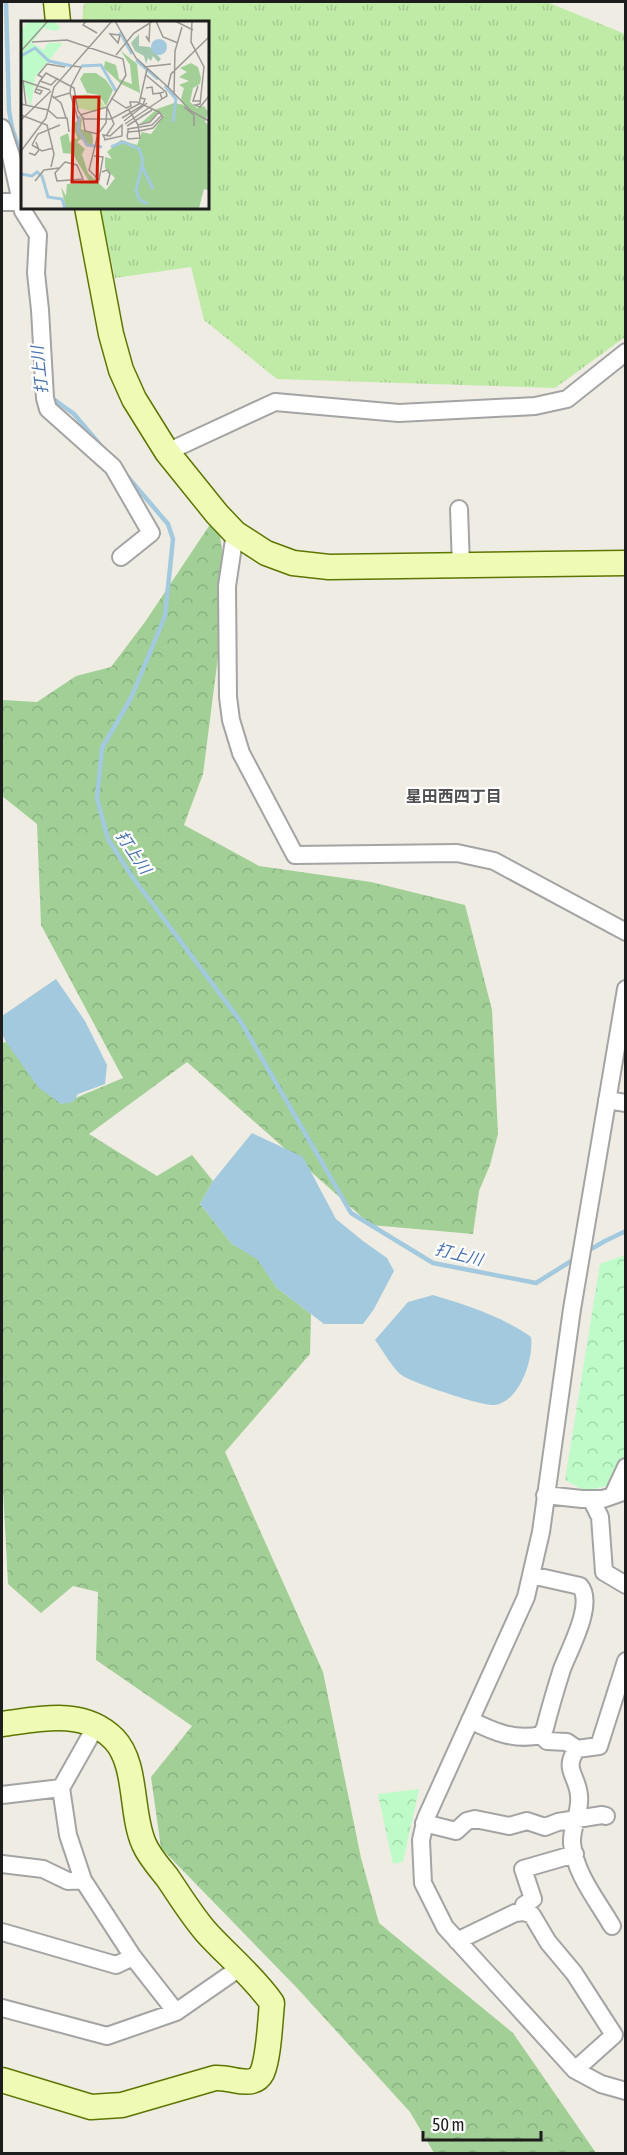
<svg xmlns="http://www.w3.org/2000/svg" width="627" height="2155" font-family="'Asap Condensed','Noto Sans JP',sans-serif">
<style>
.grass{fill:url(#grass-tufts)}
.forest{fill:url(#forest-crowns)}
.park{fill:url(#park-crowns)}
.water{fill:#a2c9de}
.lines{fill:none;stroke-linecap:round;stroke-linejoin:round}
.stream{stroke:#a2c9de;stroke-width:4.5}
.street-casing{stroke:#a4a4a4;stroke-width:20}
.secondary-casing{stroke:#5d7602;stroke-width:27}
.street{stroke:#fff;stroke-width:16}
.secondary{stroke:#effbb4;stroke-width:24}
.labels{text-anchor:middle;stroke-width:4.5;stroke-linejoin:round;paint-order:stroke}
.water-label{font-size:16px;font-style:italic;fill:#4770af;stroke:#fff}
.neighbourhood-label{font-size:16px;font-weight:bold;fill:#505050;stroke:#fff}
.inset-river{fill:none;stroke:#a2c9de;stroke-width:3}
.inset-road{fill:none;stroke:#9b9994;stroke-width:1.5}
.view{fill:#ca1700;fill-opacity:0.15;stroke:#ca1700;stroke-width:3}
.inset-edge{fill:none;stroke:#1d1d1d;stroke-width:3}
</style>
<defs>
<pattern id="grass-tufts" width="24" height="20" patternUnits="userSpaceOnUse" patternTransform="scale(1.5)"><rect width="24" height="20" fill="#c0eba7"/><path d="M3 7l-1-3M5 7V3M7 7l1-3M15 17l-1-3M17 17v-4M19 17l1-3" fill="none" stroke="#a5c98f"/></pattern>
<pattern id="forest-crowns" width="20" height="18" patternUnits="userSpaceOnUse" patternTransform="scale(1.5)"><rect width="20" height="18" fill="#a1cf96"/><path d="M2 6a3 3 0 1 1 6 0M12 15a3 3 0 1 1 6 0" fill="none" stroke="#8ab181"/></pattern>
<pattern id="park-crowns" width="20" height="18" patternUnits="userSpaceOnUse" patternTransform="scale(1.5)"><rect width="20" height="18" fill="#befbc9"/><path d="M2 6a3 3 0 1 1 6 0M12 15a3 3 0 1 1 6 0" fill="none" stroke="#a3d7ac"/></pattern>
</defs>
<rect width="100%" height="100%" fill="#efece3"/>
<path class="grass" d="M84,2H547L625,34V337L555,388L277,379L204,320L191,267L115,278L100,207H207V22H82Z"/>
<path class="forest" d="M217,514L227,586L203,774L184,825L259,866L371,882L465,905L492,1010L498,1134L490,1165L479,1191L473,1234L371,1225L187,1062L89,1134L157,1176L192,1155L213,1181L200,1204L232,1244L257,1258L277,1288L311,1314L310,1354L225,1452L323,1672L361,1858L379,1923L513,2033L596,2153H434L410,2112L298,1989L161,1848L151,1777L192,1726L96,1660L98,1592L73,1586L41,1613L8,1584L2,1469V1043L6,1042L61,1104L123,1078L41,925L37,824L2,796V700L37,702L76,676L111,667L145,622Z"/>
<path class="park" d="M625,1255V1460L615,1484L585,1491L565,1480L600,1264Z
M419,1789L403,1862L393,1864L378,1794Z"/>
<path class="water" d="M56,979L85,1021L107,1065L105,1084L78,1094L73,1102L61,1104L38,1087L6,1042L2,1034V1016Z
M252,1133L303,1157L336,1219L363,1241L387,1258L394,1271L374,1309L363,1324H324L277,1288L257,1259L232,1244L200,1204L213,1181Z
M433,1295C469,1306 501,1316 531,1337C534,1358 520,1401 495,1405C484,1407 414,1383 403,1376C394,1371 382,1349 375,1340L408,1302Z"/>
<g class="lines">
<path class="stream" d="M6,2L9,110L12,128L22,158
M52,396V398L74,414L102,447
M127,476L168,524L173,539L165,616L131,698L102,748L97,799L108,839L131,875L241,1022L351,1213L433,1263L536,1283L576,1258
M586,1252L605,1241L626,1231"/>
<g class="street-casing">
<path id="street" d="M2,128L11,156L23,211L38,235L36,273L40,310L45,398L48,409L113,467L151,533L121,557
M2,202H21
M167,452L275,402L399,413L535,406L567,399L626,352
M459,509L461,566
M235,533L227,586L228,697L231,720L241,753L295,855L457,853L494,861L626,932
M626,989L572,1309L541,1532L526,1597L426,1818L421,1840L423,1883L445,1927L575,2070L601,2084L626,2091
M607,1100L626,1103
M545,1495L582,1499H603L626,1491
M613,1495L626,1467
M591,1499L600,1517L604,1572L626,1585
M470,1720C494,1732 515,1741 541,1735L545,1728C550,1708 556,1688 562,1669C569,1650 595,1604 580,1586L531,1575
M96,1726L61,1788L68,1835L83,1880L133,1957L176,2012
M541,1735L547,1741L567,1742L577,1749
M2,1795L61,1788
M424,1823L456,1831L467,1821L475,1819L509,1826L527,1821L545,1827L558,1822L602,1815L606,1816
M2,1864L43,1869L68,1881L83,1880
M524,1912V1905L533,1899L523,1869L575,1854
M612,1926C597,1900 575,1874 572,1843C571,1827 581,1812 579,1796C578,1776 562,1769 577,1749L599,1746L626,1661
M2,1932L116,1965L133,1957
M457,1941L515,1913L524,1912L532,1915L548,1942L574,1973L614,2035L575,2070
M2,2008L107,2036L176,2012L241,1967"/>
</g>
<g class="secondary-casing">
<path id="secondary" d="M56,2L58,22
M87,207L111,334L121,370L134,399L167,452L217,514L235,533L266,553L293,563L329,567L626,563
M2,1724C40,1719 83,1708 114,1739C138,1764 130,1813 144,1844C149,1856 159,1867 167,1877C180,1896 192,1916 207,1933C229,1957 254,1977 272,2003C270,2022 269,2057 262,2073C260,2077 256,2080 252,2081C241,2084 229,2077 215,2078L122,2105L91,2107L2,2080"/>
</g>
<use href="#street" class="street"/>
<use href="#secondary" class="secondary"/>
</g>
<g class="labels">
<g class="water-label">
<text transform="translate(39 370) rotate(-96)" y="6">打上川</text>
<text transform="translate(134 852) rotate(56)" y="6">打上川</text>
<text transform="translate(459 1254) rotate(14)" y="6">打上川</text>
</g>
<g class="neighbourhood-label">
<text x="454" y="802">星田西四丁目</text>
</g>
</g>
<g transform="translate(21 21)">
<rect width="188" height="188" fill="#efece3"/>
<path d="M66,73L79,78L84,85L75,91L57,87L56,75Z" fill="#c0eba7"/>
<path d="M100,30L116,43L119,72L100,63L83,47L84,40L95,44L98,58L111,63L109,44ZM170,42L177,46L180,57L179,63L172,67L169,81L176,87L183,85L187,91L184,101L188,104L187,169L183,168L178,187H45L40,166L45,175L46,163L69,162L52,133L42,132L39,116L47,112L49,122L52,117L57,118L51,104L61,96L60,108L71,112L72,121L71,125L60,118L56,121L64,128L61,133L67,152L85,169L94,157L84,147V136L91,138L86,131L100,119L116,124L121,111L130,113L143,95L137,91L129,100L119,103L136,88L153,82L164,84L160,78L163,67L158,64L168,60L158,56L166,51L159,47ZM63,52H75L85,59L92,69L85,85L78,74L66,72L59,58Z" fill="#a1cf96"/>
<path d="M118,13V25L129,26L140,38L137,41L132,35L130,40L127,37L125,43L123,35L114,30L110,22Z" fill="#a3c8ad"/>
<path d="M7,0H33L40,7L34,10L22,7L11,22L23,29L27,22H42L14,56L10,86L0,58V10Z" fill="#befbc9"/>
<path d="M130 26a8 8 0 1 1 16 0a8 8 0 1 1-16 0Z" fill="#a2c9de"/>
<path class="inset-river" d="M99,11L111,33M0,35L14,27L28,40L51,45M115,39L137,58M60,45L80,44L95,70M144,65L155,78L152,101M58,95L57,109L66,124L81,126M90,126L102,121L118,128L122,139L115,170L119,179L127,183M121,145L132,168M0,153L11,155L16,151L21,155L27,176L41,178L44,187"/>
<path class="inset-road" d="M65,0L62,4L76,12M94,0L115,37L147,66L150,53L188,16M135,0L142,16L157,22M154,0L172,9M171,0L170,21L183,46L179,83L174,84L179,86L188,75M99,14L89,13L97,22L99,14M125,15L128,20L129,1M11,21L46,19L102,38L105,54L86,86L85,102L77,113L68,149L78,159L82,136L73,135M0,30L27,0M95,34L113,12L132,0M123,46L150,43M125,54L145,71L146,75L141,78L139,72L143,71M21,56L17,54L26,43L44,46M0,59L29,69M2,59L5,84M19,60L25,52L53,67L57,90L63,98H90L118,83L126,48M50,65L60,46L52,45M177,65L172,80H179M147,66L170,90L188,100M125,67L131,66L132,73L139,72M15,68L21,70L19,73L14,71L15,68L19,60L30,64L37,57M49,72L57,98M30,74L40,82L45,97M153,74L154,30L161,6M32,77L49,72L50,65M90,77L105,87L110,85L109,81H116L138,91M0,83L27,89L36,97H46L48,111M163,86L173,94V105M108,89L117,104L129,101L138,91L142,96L132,107L118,110L117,104M0,94L26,104L33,133L30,146M59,94L86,86M62,97L64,110L77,113M101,97L122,84L124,78L120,77M0,99L30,70M103,100L126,82M104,103L141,78M106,105L131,89M107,111L118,110L119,117L107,118L106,115L107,111V108L131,104L141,94M85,115L93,103L86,86M83,119L101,115V104L89,115L82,114L84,118M11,124L17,113L39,104M11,124L21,130L32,127M0,130L25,97L33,66L91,0M8,132L14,134L18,129L15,121M44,141L56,144L62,158L36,160L34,152ZM81,151L86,149L89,153L86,164M14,160L23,149L38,147"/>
<path class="view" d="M53,76H78L76,161H51Z"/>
<rect width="188" height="188" class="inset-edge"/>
</g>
<rect width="627" height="2155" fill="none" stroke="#1d1d1d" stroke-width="6"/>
<path d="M423 2131v9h118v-9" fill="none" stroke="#1d1d1d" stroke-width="3"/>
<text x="432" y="2131" font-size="18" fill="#1d1d1d" stroke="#ffffff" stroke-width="4.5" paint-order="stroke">50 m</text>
</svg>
